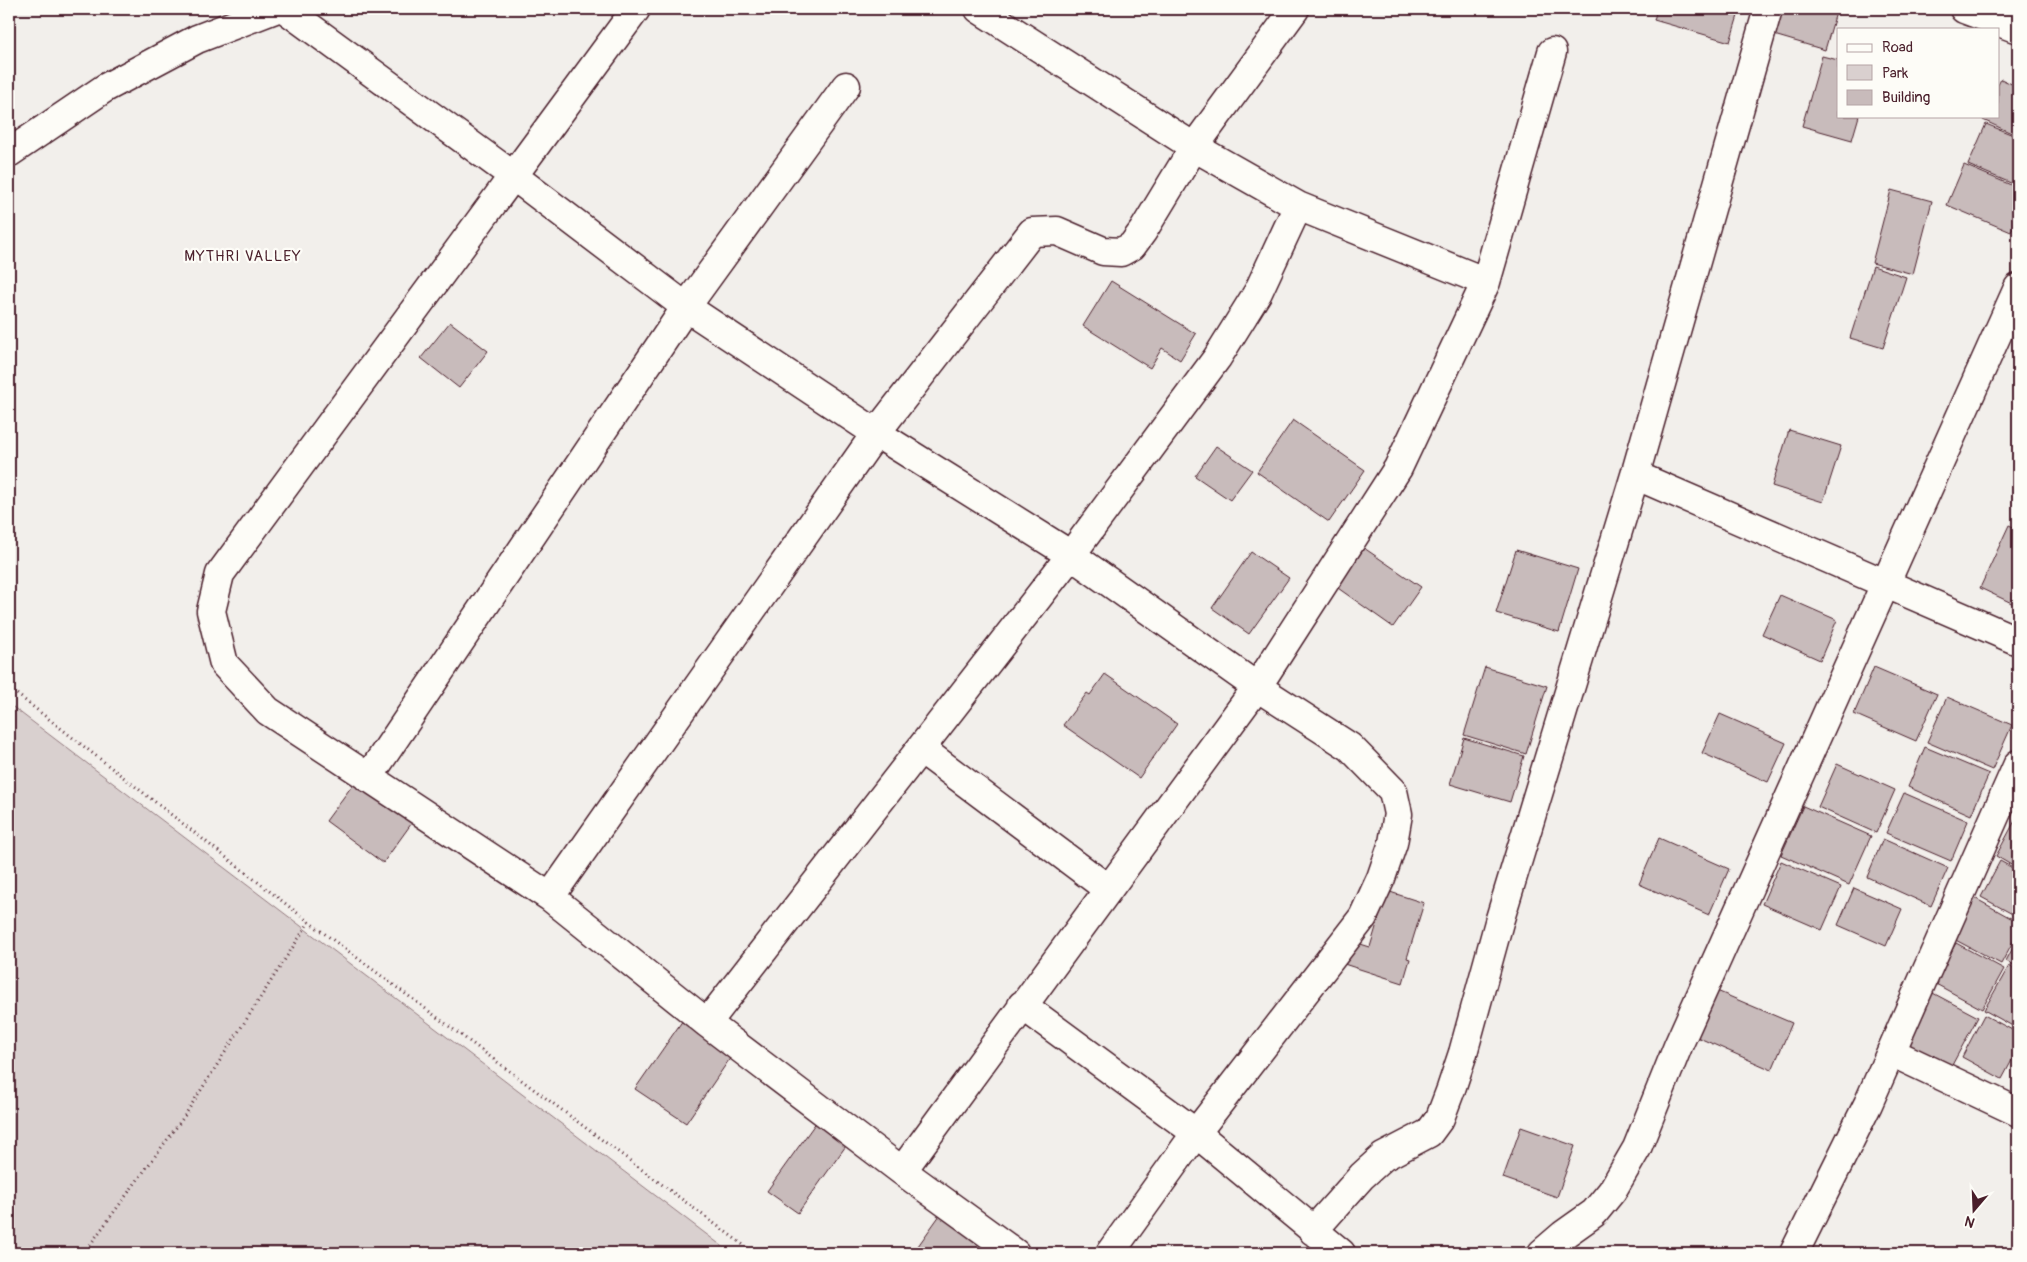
<svg xmlns="http://www.w3.org/2000/svg" width="2027" height="1262" font-family="Pangolin,sans-serif">
<style>
.green{fill:#d9d0cf;stroke:#92787d}
.building{fill:#c8bbbb;stroke:#4a1f2b}
.lines{fill:none;stroke-linecap:round;stroke-linejoin:round}
.minor-casing{stroke:#4a1f2b;stroke-width:31}
.path{stroke:#4a1f2b;stroke-width:3;stroke-dasharray:1 4;stroke-linecap:butt}
.minor{stroke:#fdfcf7;stroke-width:28}
.labels{text-anchor:middle;stroke-width:4.5;stroke-linejoin:round;paint-order:stroke}
.neighbourhood-label{font-size:15px;letter-spacing:1px;fill:#4a1f2b;stroke:#fdfcf7}
</style>
<rect width="100%" height="100%" fill="#f2efeb"/>
<filter id="ink" filterUnits="userSpaceOnUse"><feTurbulence type="fractalNoise" baseFrequency=".02" numOctaves="2"/><feDisplacementMap in="SourceGraphic" scale="10" xChannelSelector="R" yChannelSelector="G"/><feConvolveMatrix kernelMatrix="1 2 1 2 8 2 1 2 1" color-interpolation-filters="sRGB"/></filter>
<g filter="url(#ink)">
<path class="green" d="M9,704L731,1253H9Z"/>
<path class="building" d="M1657,9H1740L1730,42L1654,20Z
M1782,9H1837L1825,50L1774,35Z
M1822,56L1838,60V116H1859L1852,140L1802,126Z
M2001,79L2018,87V136L1983,120L1984,116H1998V85Z
M1986,124L2018,137V186L1968,165Z
M1964,165L2018,188V215L2011,232L1947,205Z
M1891,190L1932,201L1913,274L1872,263Z
M1873,266L1906,277L1883,348L1850,338Z
M1111,281L1196,334L1180,360L1162,348L1150,368L1083,326Z
M450,322L488,351L459,388L421,358Z
M1293,420L1365,470L1329,522L1257,472Z
M1789,430L1841,446L1823,502L1772,486Z
M1216,446L1252,470L1230,500L1195,476Z
M2009,525L2018,529V606L1980,588Z
M1364,548L1421,587L1393,627L1335,586L1346,558L1354,563Z
M1516,550L1578,569L1559,632L1496,613Z
M1251,552L1289,578L1249,634L1212,608Z
M1780,595L1837,620L1820,660L1762,634Z
M1485,667L1547,686L1526,754L1464,735Z
M1874,667L1937,694L1916,741L1854,714Z
M1105,674L1177,724L1139,778L1063,725L1087,693L1090,695Z
M1947,697L2012,725L1992,770L1927,742Z
M1720,714L1786,743L1768,782L1702,753Z
M1464,738L1524,756L1510,802L1450,784Z
M1925,747L1989,774L1971,815L1908,787Z
M1837,764L1895,790L1876,833L1818,807Z
M357,779L414,820L383,863L326,821Z
M1904,793L1968,821L1951,861L1886,833Z
M1803,806L1871,836L1849,885L1781,855Z
M2017,817H2018V869L1996,856Z
M1659,838L1729,869L1709,915L1639,884Z
M1883,839L1948,868L1931,906L1867,877Z
M1781,861L1841,887L1822,930L1762,904Z
M2000,861L2018,871V917L1981,897Z
M1854,888L1902,909L1886,946L1838,925Z
M1387,891L1424,903L1407,958L1410,959L1403,983L1344,964L1351,941L1370,947Z
M1971,896L2018,922V932L2001,964L1948,936Z
M2018,938V967L2006,961Z
M1956,943L2004,969L1982,1009L1934,983Z
M2009,966L2018,971V1029L1984,1010Z
M1717,991L1792,1023L1772,1070L1697,1037Z
M1929,991L1978,1017L1951,1067L1902,1041Z
M1984,1015L2018,1033V1049L2002,1079L1962,1057Z
M683,1020L733,1054L686,1123L635,1089Z
M822,1114L853,1136L798,1213L767,1191Z
M1521,1127L1575,1146L1557,1197L1503,1178Z
M940,1215L995,1253H913Z"/>
<g class="lines">
<g class="minor-casing">
<path id="minor" d="M285,9L512,175L686,307L876,433L1071,555L1257,687L1350,747L1393,791L1398,814L1393,843L1381,878L1363,917L1196,1133L1110,1253
M636,9L220,574L211,611L224,664L268,711L550,897L707,1023L902,1171L1015,1253
M979,9L1194,147L1298,206L1486,282
M1964,9L2018,29
M9,153L105,88L197,39L275,9
M1635,475L2018,641
M921,749L1108,889
M368,778L686,307L846,86
M550,897L876,433L1032,232L1057,231L1103,251L1121,252L1132,246L1143,231L1194,147L1295,9
M1022,1005L1196,1133L1341,1253
M707,1023L1071,555L1217,358L1258,292L1298,206
M1891,1052L2018,1112
M902,1171L1257,687L1398,468L1486,282L1552,52
M1313,1231L1362,1176L1383,1157L1429,1133L1440,1118L1451,1089L1463,1053L1499,922L1635,475L1768,9
M1542,1253L1563,1235L1594,1213L1612,1191L1637,1148L1678,1046L2018,288
M1794,1253L1868,1104L2018,764"/>
</g>
<path class="path" d="M9,688L309,922L754,1253
M84,1253L183,1118L309,922"/>
<use href="#minor" class="minor"/>
</g>
</g>
<g class="labels">
<g class="neighbourhood-label">
<text x="243" y="261">MYTHRI VALLEY</text>
</g>
</g>
<rect width="2027" height="1262" fill="none" stroke="#fdfcf7" stroke-width="30"/>
<rect x="15" y="15" width="1997" height="1232" fill="none" stroke="#4a1f2b" stroke-width="2" filter="url(#ink)"/>
<rect x="1837" y="28" width="162" height="90" fill="#fdfcf7" stroke="#b5a4a5"/>
<rect x="1847" y="44" width="25" height="8" fill="#fdfcf7" stroke="#b5a4a5"/>
<text x="1882" y="52" font-size="15" fill="#4a1f2b">Road</text>
<rect x="1847" y="65" width="25" height="15" fill="#d9d0cf" stroke="#b5a4a5"/>
<text x="1882" y="78" font-size="15" fill="#4a1f2b">Park</text>
<rect x="1847" y="90" width="25" height="15" fill="#c8bbbb" stroke="#b5a4a5"/>
<text x="1882" y="102" font-size="15" fill="#4a1f2b">Building</text>
<g transform="translate(1974 1210) rotate(199)" stroke="#fdfcf7" stroke-width="4" paint-order="stroke">
<path d="M0-4L9 19L0 12L-9 19Z" fill="#4a1f2b"/>
<text y="-8" font-size="14" font-weight="bold" text-anchor="middle" fill="#4a1f2b">N</text>
</g>
</svg>
